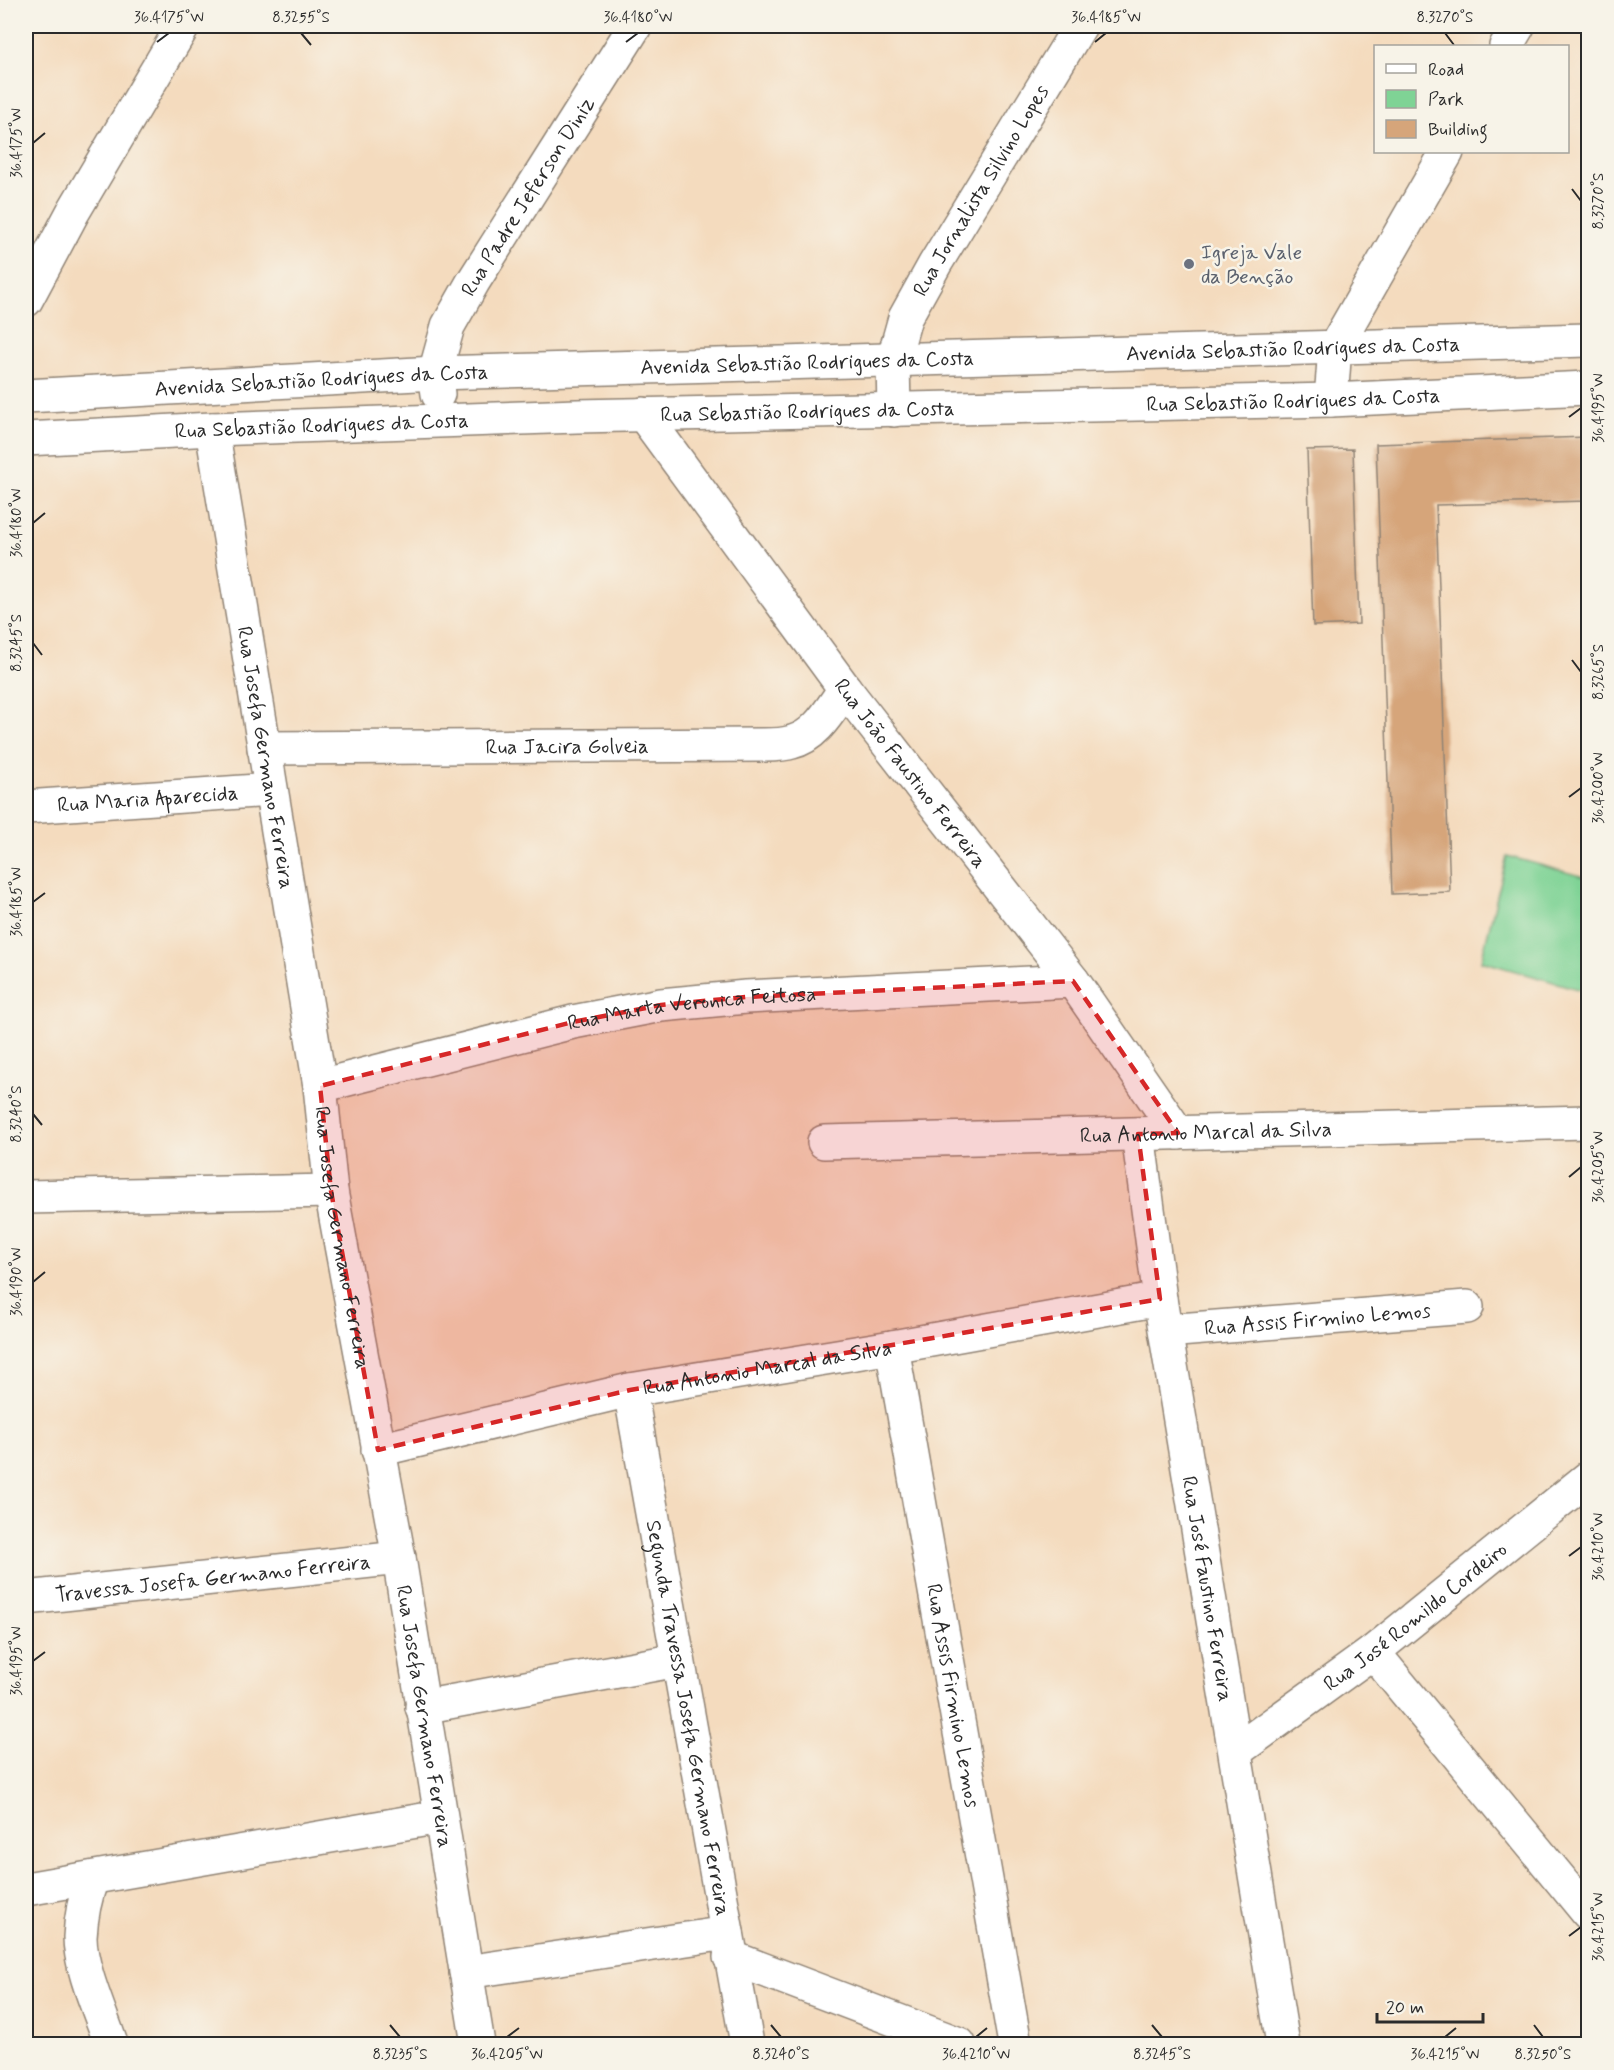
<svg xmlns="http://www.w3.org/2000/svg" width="1614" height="2070" font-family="Mynerve,sans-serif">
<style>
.green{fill:#7fd395;stroke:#557f60;stroke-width:1.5}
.building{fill:#d6a57a}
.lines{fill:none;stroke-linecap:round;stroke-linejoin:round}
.street-casing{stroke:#908374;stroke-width:36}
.street{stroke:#fff;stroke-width:33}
.marked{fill:#d62828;fill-opacity:0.2;stroke:#d62828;stroke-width:4.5;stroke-dasharray:12 8;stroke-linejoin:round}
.ticks{fill:none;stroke:#2b2b2b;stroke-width:2}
.worship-dot{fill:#6b7280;stroke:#f7f3e8;stroke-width:2}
.labels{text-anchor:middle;stroke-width:5;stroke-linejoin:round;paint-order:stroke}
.street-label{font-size:21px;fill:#2b2b2b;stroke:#f7f3e8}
.worship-label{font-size:21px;fill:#5b616d;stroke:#f7f3e8;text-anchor:start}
.neatline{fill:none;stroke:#2b2b2b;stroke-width:2}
.ticks-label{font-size:15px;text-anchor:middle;fill:#2b2b2b}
</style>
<rect width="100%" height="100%" fill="#f7f3e8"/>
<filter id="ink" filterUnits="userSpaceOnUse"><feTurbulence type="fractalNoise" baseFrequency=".0167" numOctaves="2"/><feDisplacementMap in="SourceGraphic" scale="12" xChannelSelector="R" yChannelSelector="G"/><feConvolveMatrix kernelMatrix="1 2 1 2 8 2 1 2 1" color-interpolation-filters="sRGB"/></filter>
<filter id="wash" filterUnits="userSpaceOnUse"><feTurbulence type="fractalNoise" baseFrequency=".008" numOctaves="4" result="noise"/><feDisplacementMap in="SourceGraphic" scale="24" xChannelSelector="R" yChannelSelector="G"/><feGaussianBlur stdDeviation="1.35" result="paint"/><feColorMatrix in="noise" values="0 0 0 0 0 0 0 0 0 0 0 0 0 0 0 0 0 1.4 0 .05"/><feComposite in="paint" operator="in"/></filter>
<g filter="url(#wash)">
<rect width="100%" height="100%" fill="#f4dbbe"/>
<path class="green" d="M1507,856L1588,878V992L1481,961Z"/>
<g id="blocks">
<path class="building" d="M1588,437V501L1436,505L1450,892L1392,894L1376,444Z
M1353,449L1359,624L1313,626L1307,450Z"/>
</g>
</g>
<g filter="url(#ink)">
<use href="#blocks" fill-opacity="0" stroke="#908374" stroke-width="1.5"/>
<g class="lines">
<g class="street-casing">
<g id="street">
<path d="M1506,46L1518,26"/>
<path d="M26,300L73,212L183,26"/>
<path id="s1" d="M438,394L435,373L448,326L473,282L635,26"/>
<path id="s2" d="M26,396L435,373L1588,340"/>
<path d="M1331,400L1335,347L1447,152"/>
<path id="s3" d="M894,410L893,361L905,318L935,264L1080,26"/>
<path id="s4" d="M643,414L845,689L1073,981L1178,1133"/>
<path id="s5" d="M212,429L320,1086L331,1191L399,1558L478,2044"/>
<path id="s6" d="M26,439L212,429L577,416L1331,400L1588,388"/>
<path id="s7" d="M264,748L764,745C773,745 784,745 792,742C817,736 831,708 845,689"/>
<path id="s8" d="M26,807L270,790"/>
<path id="s9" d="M320,1086L573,1022L661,1005L746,997L1073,981"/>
<path id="s10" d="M1138,1134L1160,1299L1283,2044"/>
<path id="s11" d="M824,1142L1588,1122"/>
<path d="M26,1197L331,1191"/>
<path id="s12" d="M1166,1331L1467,1307"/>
<path id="s13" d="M892,1347L1015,2044"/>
<path id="s14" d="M630,1390L747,2044"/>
<path id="s15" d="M378,1450L630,1390L892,1347L1160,1299"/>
<path id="s16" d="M26,1598L399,1558"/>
<path d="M1373,1652L1588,1913"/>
<path d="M422,1707L678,1660"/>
<path id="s17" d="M1236,1751L1373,1652L1588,1478"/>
<path d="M92,1878C85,1897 81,1916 80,1937C80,1968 101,2014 111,2044"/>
<path d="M26,1889L440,1817"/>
<path d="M730,1957L959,2044"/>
<path d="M466,1972L727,1933"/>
</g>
</g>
<use href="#street" class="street"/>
</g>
</g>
<path class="marked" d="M1073,981L1178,1133L1138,1134L1160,1299L630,1390L378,1450L331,1191L320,1086L573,1022L661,1005L746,997Z"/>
<path class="ticks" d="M301,33L311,45M1445,33L1454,45M157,42L169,33M626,42L638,33M1095,42L1106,33M33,143L45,133M1572,189L1581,201M1569,417L1581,408M33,523L45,513M33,643L42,655M1572,660L1581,672M1569,797L1581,788M33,902L45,893M33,1114L42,1125M1569,1177L1581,1167M33,1282L45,1272M1569,1556L1581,1547M33,1661L45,1652M1569,1936L1581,1927M390,2025L400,2037M771,2025L781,2037M1152,2025L1162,2037M1534,2025L1543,2037M507,2037L519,2028M976,2037L987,2028M1445,2037L1456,2028"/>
<circle class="worship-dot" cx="1189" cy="264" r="6"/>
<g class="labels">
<g class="street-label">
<text dy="7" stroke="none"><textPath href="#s3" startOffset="242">Rua Jornalista Silvino Lopes</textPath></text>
<text dy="7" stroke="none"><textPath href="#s1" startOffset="222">Rua Padre Jeferson Diniz</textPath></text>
<text dy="7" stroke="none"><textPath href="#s2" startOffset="1268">Avenida Sebastião Rodrigues da Costa</textPath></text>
<text dy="7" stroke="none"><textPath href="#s2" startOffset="782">Avenida Sebastião Rodrigues da Costa</textPath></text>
<text dy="7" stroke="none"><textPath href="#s2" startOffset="296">Avenida Sebastião Rodrigues da Costa</textPath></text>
<text dy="7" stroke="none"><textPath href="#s6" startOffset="1268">Rua Sebastião Rodrigues da Costa</textPath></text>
<text dy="7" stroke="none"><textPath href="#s6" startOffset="782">Rua Sebastião Rodrigues da Costa</textPath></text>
<text dy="7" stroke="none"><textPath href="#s6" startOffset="296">Rua Sebastião Rodrigues da Costa</textPath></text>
<text dy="7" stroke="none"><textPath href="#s7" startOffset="303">Rua Jacira Golveia</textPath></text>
<text dy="7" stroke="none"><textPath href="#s5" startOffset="333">Rua Josefa Germano Ferreira</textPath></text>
<text dy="7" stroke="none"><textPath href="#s4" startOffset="448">Rua João Faustino Ferreira</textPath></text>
<text dy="7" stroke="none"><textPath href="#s8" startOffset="122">Rua Maria Aparecida</textPath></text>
<text dy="7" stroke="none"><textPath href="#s9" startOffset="381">Rua Marta Veronica Feitosa</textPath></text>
<text dy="7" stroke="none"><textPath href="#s11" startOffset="382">Rua Antonio Marcal da Silva</textPath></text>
<text dy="7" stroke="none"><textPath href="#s5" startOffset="819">Rua Josefa Germano Ferreira</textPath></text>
<text dy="7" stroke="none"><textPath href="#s12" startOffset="152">Rua Assis Firmino Lemos</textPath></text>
<text dy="7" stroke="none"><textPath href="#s15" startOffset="398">Rua Antonio Marcal da Silva</textPath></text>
<text dy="7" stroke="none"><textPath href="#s16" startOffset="188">Travessa Josefa Germano Ferreira</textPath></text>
<text dy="7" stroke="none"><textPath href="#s10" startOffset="460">Rua José Faustino Ferreira</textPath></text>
<text dy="7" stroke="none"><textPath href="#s17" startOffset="224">Rua José Romildo Cordeiro</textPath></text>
<text dy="7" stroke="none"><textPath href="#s13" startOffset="354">Rua Assis Firmino Lemos</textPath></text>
<text dy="7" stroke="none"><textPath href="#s5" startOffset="1305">Rua Josefa Germano Ferreira</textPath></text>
<text dy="7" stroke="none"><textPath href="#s14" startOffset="333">Segunda Travessa Josefa Germano Ferreira</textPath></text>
</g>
<g class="worship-label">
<text x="1201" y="259">Igreja Vale<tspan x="1201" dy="24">da Benção</tspan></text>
</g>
</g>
<rect width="1614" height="2070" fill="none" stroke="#f7f3e8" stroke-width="66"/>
<rect x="1374" y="45" width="195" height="108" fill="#f7f3e8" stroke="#a5a39c" stroke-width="1.5"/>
<rect x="1386" y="64" width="30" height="9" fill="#ffffff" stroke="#a5a39c" stroke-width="1.5"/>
<text x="1428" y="75" font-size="18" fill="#2b2b2b">Road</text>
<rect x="1386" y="90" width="30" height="18" fill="#7fd395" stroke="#a5a39c" stroke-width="1.5"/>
<text x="1428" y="105" font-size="18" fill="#2b2b2b">Park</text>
<rect x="1386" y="120" width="30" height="18" fill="#d6a57a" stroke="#a5a39c" stroke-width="1.5"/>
<text x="1428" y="135" font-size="18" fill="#2b2b2b">Building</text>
<path d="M1377 2013v9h106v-9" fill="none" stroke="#2b2b2b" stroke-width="3"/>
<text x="1386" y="2013" font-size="18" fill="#2b2b2b" stroke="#f7f3e8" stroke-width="4.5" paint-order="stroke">20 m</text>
<rect x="33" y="33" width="1548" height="2004" class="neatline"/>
<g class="ticks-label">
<text x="169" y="22">36.4175°W</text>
<text x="301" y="22">8.3255°S</text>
<text x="638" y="22">36.4180°W</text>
<text x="1106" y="22">36.4185°W</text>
<text x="1445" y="22">8.3270°S</text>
<text transform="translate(16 143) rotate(-90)" y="5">36.4175°W</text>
<text transform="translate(1598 201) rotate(-90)" y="5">8.3270°S</text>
<text transform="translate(1598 408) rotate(-90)" y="5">36.4195°W</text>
<text transform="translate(16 523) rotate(-90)" y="5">36.4180°W</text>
<text transform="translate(16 643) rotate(-90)" y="5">8.3245°S</text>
<text transform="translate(1598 672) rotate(-90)" y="5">8.3265°S</text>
<text transform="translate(1598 788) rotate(-90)" y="5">36.4200°W</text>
<text transform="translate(16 902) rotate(-90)" y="5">36.4185°W</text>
<text transform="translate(16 1114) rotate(-90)" y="5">8.3240°S</text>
<text transform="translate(1598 1167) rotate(-90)" y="5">36.4205°W</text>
<text transform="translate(16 1282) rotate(-90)" y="5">36.4190°W</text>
<text transform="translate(1598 1547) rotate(-90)" y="5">36.4210°W</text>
<text transform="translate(16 1661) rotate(-90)" y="5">36.4195°W</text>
<text transform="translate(1598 1927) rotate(-90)" y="5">36.4215°W</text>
<text x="400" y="2059">8.3235°S</text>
<text x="507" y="2059">36.4205°W</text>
<text x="781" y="2059">8.3240°S</text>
<text x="976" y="2059">36.4210°W</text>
<text x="1162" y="2059">8.3245°S</text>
<text x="1445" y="2059">36.4215°W</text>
<text x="1543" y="2059">8.3250°S</text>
</g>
</svg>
